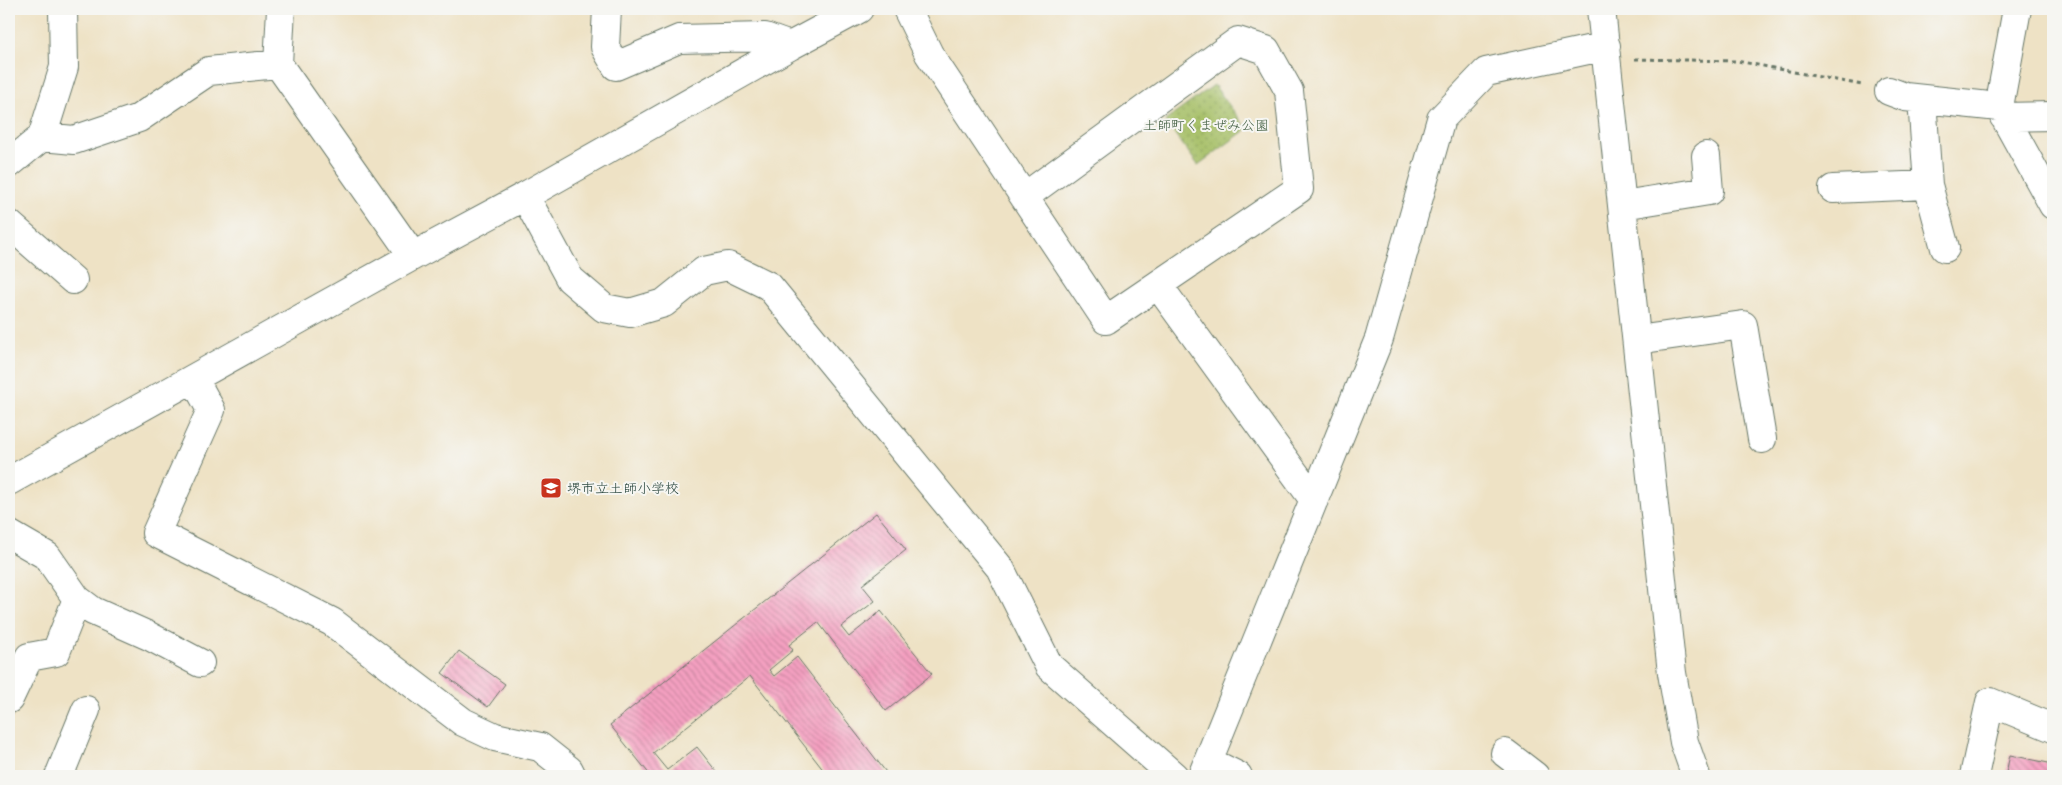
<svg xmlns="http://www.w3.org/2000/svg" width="2062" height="785" font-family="'Balsamiq Sans','Klee One',sans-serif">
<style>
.park{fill:url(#park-dots);stroke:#627e4c}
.building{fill:url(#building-back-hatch)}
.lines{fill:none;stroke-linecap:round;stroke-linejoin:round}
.minor-casing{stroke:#677767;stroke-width:30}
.path{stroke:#677767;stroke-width:3;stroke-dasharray:4 4;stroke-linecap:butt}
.minor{stroke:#fff;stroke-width:28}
.labels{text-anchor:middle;stroke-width:4;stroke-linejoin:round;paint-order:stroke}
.park-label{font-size:14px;fill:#405d40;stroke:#f6f6f2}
.poi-label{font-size:14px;fill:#1f3d34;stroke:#f6f6f2;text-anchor:start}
</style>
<defs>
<pattern id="park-dots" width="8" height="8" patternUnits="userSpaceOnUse" patternTransform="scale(1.25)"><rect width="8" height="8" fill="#a4be64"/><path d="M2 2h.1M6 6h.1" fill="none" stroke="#859c53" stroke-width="1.8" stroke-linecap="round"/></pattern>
<pattern id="building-back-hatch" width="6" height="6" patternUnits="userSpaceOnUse" patternTransform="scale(1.25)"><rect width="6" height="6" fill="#f5a0c1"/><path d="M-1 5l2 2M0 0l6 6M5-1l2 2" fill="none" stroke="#c6849e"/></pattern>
</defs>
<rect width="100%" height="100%" fill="#f6f6f2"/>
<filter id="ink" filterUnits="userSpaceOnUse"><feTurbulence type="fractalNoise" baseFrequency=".02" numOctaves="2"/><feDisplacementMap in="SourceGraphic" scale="10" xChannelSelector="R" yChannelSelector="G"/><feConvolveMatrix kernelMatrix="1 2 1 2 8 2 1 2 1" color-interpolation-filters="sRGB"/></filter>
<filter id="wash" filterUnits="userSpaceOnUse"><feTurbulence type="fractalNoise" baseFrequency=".0096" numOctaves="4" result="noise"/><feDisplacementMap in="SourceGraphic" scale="20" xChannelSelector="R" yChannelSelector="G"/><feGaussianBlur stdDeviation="1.12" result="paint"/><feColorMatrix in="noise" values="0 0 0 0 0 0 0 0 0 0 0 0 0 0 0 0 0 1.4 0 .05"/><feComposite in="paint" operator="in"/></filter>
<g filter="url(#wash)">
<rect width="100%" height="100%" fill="#eee2c5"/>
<path class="park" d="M1214,85L1247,129L1198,165L1165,121Z"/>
<g id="blocks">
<path class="building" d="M876,513L906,550L862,585L875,601L841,627L849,637L881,611L932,674L886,711L818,622L789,645L793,650L769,670L774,676L797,657L889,776H828L750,676L653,753L667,770L697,747L720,776H651L610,725Z
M459,651L505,684L488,707L442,673Z
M2010,755L2053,764L2052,776H2022L2006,773Z"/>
</g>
</g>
<g filter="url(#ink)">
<use href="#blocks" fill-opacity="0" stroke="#677767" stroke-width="1"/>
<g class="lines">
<g class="minor-casing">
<path id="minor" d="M281,9L278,64L413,256
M607,9L605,47L616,66L679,39L765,37L790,46
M907,9L929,54L1106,320L1299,189L1289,91L1266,50L1238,41L1024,197
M1601,9L1672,673L1684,742L1696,776
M2017,9L1999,107L2053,205
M1889,91L1905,97L1999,107
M1922,99L1928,185L1945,248
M2004,117L2053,116
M42,137L74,140L139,118L209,71L278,64
M9,164L42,137L64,67L63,9
M1833,189L1928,185
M525,196L570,279L604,308L630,313L664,303L704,271L728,266L769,286L1000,568L1049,666L1174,776
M1623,205L1709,191L1706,156
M9,224L73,280
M1158,285L1314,500
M1637,340L1743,325L1762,439
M194,379L211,410L156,533L332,622L463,722L495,737L540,747L569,770L572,776
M9,481L413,256L525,196L790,46L859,9
M9,534L47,556L77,599L93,611L149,636L200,663
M9,699L29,657L56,652L77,599
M1505,753L1535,776
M1208,761L1238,776
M59,776L86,710
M1202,776L1379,339L1441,119L1486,72L1606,46
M1974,776L1990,702L2053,728"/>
</g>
<path class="path" d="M1635,59L1737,61L1862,85"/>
<use href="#minor" class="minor"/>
</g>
</g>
<defs>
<g id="school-square" transform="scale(1.125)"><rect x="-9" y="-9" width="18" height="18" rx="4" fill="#c8321e" stroke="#f6f6f2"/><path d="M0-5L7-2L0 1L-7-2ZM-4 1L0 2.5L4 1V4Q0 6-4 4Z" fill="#fff"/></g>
</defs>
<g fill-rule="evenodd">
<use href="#school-square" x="551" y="488"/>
</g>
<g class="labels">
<g class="park-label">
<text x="1206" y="130">土師町くまぜみ公園</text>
</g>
<g class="poi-label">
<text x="567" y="493">堺市立土師小学校</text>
</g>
</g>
<rect width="2062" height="785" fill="none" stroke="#f6f6f2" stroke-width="30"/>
</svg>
